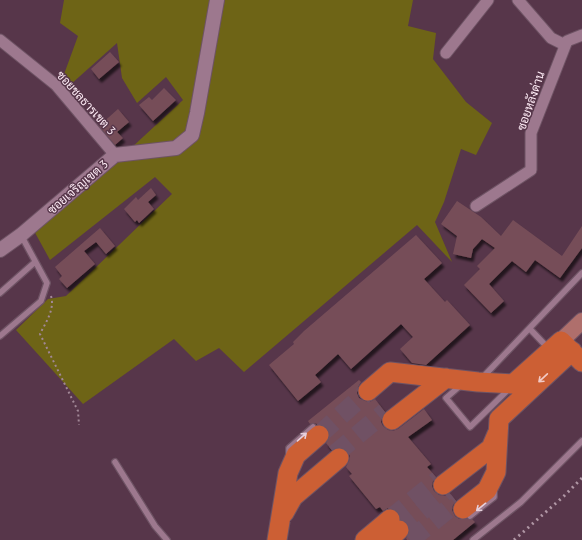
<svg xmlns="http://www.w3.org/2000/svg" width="582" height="540" font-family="'PT Sans',Sarabun,sans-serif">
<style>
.green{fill:#6e6416}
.building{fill:#764e58;filter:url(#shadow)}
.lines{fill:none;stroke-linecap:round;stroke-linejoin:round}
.trunk-tunnel{stroke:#705164;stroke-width:19;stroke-dasharray:19 10;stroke-linecap:butt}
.service-casing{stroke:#6e5364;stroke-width:8}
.minor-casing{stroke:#6e5364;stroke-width:13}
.tertiary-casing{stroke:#6e5364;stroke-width:16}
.secondary-casing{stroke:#6e5364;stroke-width:18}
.trunk-casing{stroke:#6e5364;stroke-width:21}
.path{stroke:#a28897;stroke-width:2;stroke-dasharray:2 3;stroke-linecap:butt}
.service{stroke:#9d788e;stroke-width:5.5}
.minor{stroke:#9d788e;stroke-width:11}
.tertiary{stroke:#9d788e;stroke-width:14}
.secondary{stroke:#af6f6c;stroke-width:16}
.trunk{stroke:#cc5f34;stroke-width:19}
.rail{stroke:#b097a5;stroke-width:3;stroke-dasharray:2 4;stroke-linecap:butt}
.oneway{stroke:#f2cac6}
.oneway2{stroke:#e6d0dd}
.labels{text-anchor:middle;stroke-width:3;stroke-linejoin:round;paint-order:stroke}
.street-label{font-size:12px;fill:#ffedf7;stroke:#57364a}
</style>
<defs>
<filter id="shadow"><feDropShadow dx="2.5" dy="4" stdDeviation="1" flood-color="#0009"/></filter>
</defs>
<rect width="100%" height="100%" fill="#57364a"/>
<path class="green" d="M64,0H413L408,26L436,33L433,59L466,102L492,123L476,155L461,149L444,202L435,222L452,262L417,225L244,372L219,348L196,361L174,339L83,404L16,330L48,299L66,296L172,194L155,177L50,260L33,229L130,149L183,100L166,77L137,103L122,78L117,43L70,85L63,77L78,36L60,23Z"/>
<path class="building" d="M110,52L119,62L99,79L91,69Z
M164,88L176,100L153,121L139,105L149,97L152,100Z
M118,109L129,122L117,132L123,138L115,145L99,126Z
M151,188L156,195L148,202L154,209L139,223L137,220L135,222L124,209L136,197L138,200Z
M457,201L481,217L501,236L513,220L562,256L582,226V248L560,278L535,260L526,272L512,261L489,284L504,301L491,313L464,285L480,269L477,266L495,248L482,239L473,249L471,258L453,254L457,236L441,224Z
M100,228L115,246L106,254L96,242L84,251L95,264L67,288L59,279L62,276L55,267Z
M416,235L442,263L424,279L445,302L447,300L470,325L426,365L412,363L400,349L413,337L401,324L351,369L338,354L315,375L321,382L298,401L269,365L294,344L293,342L304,331Z
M359,380L361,382L358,387L357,393L359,398L365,401L370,402L375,399L385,412L382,416L381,422L383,426L388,430L393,431L398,429L424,409L432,420L408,437L431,464L427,467L436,477L433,481L432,486L434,491L439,495L445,496L450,494L456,501L453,505L452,510L455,516L459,519H472L475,522L453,540H407L406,538L410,533V527L407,522L401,519L398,512L394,509L388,508L383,511L380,507L376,509L349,476L352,474L346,467L349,461L350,456L347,451L343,448L337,447L332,450L326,443L329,438L330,433L328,428L322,425L313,423L310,424L308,421Z"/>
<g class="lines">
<path class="trunk-tunnel" d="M319,435L368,391
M335,454L385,412
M390,519L438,480
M399,530L447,490
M410,540L457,502"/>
<g class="service-casing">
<path id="service" d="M0,293L35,262
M530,329L549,349
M0,336L41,301L47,283L21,235
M483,377L582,273
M461,385L446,398L470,427L509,389
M289,455V448L313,427
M115,462L155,526L167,540
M470,516L494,497V490
M473,540L521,502L582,441"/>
</g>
<g class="minor-casing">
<path id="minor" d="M518,0L551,38L565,45
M0,40L56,85L115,155
M446,53L488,0
M476,206L531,170V133L567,41L582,35"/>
</g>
<g class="tertiary-casing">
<path id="tertiary" d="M0,250L21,235L115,155L176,148L192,135L197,113L217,0"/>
</g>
<g class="secondary-casing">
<path id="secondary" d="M561,341L582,321"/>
</g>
<g class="trunk-casing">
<path id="trunk" d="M368,391L390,372L478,382L513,384L561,341L582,362
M392,420L446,378
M443,485L491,448L497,434
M463,509L487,490L496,472L499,419L572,351
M284,513L293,497L339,458
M277,540L288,473L296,455L319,435
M365,540L390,519
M388,540L399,530"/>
</g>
<path class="path" d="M51,296C55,309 46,322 40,334L78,411L79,425"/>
<use href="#service" class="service"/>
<use href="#minor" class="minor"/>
<use href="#tertiary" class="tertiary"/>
<use href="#secondary" class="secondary"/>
<use href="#trunk" class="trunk"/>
<path class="rail" d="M514,540L564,496L582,478"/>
</g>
<defs><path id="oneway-shaft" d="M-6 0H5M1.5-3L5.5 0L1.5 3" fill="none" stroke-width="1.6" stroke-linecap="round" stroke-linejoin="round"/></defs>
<use class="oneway" href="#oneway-shaft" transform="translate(543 378) rotate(137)"/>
<g class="oneway2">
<use href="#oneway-shaft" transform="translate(302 437) rotate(-41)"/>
<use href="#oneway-shaft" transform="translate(481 507) rotate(141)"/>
</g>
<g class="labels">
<g class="street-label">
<text transform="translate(531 101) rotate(-71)" y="4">ซอยหลังด่าน</text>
<text transform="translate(86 103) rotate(48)" y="4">ซอยชลธารเขต 3</text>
<text transform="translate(78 187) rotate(-41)" y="4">ซอยเจริญเขต 3</text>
</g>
</g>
</svg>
